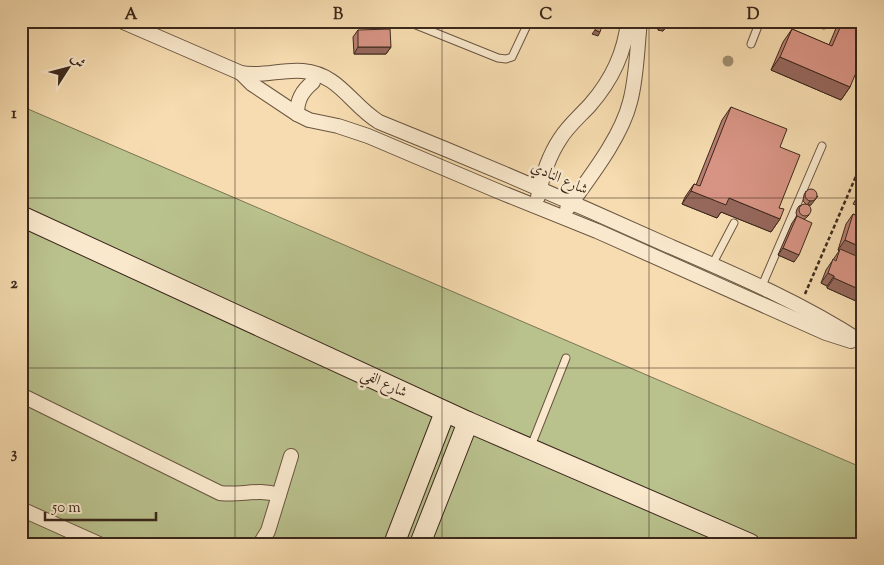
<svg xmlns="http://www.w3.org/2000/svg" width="884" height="565" font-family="'Sorts Mill Goudy',Amiri,serif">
<rect width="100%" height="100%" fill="#f6dcb0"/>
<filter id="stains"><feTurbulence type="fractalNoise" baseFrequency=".004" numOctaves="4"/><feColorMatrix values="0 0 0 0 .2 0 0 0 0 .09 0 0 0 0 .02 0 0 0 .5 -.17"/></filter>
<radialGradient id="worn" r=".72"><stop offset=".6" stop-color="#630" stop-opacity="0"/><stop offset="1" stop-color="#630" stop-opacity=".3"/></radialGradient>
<path fill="#b9c18d" stroke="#7a7454" d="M21 106 863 468V544H21Z"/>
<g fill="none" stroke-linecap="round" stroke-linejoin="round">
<g stroke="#6a5540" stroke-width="9">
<g id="lane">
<path d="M406 21 498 58 506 59 512 57 529 21"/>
<path d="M813 21 824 25 830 21"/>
<path d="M751 44 760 21"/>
<path d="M712 265 734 223"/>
<path d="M761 288 822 146"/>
<path d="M531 446 566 358"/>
</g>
</g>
<g stroke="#6a5540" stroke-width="16">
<g id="street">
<path d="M121 21 241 73C262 77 282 69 303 71 339 74 351 105 379 122 476 161 572 202 667 245 734 274 802 303 863 343"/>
<path d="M241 73 252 84 297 114 309 120 338 126 368 136 500 192 597 231 826 333 851 341"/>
<path d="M297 114C297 100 302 91 313 82"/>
<path d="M538 197C542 177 548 157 560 139 568 126 580 116 590 105 611 81 625 52 628 21"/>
<path d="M567 209C589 178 621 138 630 102 637 76 637 48 640 21"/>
<path d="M21 395 220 493C242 496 256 488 279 495"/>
<path d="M21 509 99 544"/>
<path d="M260 544 268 531 291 456"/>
</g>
</g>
<g stroke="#3b281b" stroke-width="22">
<g id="secondary">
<path d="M21 216 468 422 750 544"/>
<path d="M394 544 445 412"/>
<path d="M420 544 468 422"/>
</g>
</g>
<path stroke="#3b281b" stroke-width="2.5" stroke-dasharray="4 2.5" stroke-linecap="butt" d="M805 294 863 160"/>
<use href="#lane" stroke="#f9e8cc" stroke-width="7"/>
<use href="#street" stroke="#f9e8cc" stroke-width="14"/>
<use href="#secondary" stroke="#f9e8cc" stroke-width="20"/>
</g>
<circle fill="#a08e6e" cx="728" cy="61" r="5.5"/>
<g fill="#b97e71" stroke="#3b281b">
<path d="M660 21H667L666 27 663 31 658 30V24Z"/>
<path d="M839 21H863L850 87 841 100 771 70 783 42 792 29 829 45Z"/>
<path d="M358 30 391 47 386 54H354L353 37Z"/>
<path d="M731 107 780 147 779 208 780 219 771 232 721 212 717 218 682 204 685 197 694 184 696 185 722 120Z"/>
<path d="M863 187V211L859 209 860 207 853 204Z"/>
<path d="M806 191 811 205H808L809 215 806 218 804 219 794 262 778 255 792 223 797 216 796 213 797 209 799 206 806 204 803 201 804 195Z"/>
<path d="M853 214 859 217 863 216V258L860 257V258L856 301 827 288V286L821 283 826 270 839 251 838 250 846 224Z"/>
</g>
<g fill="#96675c" stroke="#3b281b">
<path d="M660 26 666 27 663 31 658 30Z"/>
<path d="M595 30 600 32 598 36 592 34Z"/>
<path d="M358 47H391L386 54H354Z"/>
<path d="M780 57 850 87 841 100 771 70Z"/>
<path d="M691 191 729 198 780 219 771 232 721 212 717 218 682 204Z"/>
<path d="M818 196 811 205H807L810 201Z"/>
<path d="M845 240 863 248V253L859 259 838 250Z"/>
<path d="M783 248 799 255 794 262 778 255Z"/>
<path d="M828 273 834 276 827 286 821 283Z"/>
<path d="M834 278 863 291 856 301 827 288Z"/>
</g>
<g fill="#d79383" stroke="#3b281b">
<path d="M661 21H667L666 27 660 26Z"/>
<path d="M843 21H863V56L850 87 780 57 792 29 832 46Z"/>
<path d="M596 25 602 26 600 32 595 30Z"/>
<path d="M390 29 391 47H358V30Z"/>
<path d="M731 107 787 129 780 147 800 155 779 208 784 209 780 219 729 198 726 205 691 191 694 184 700 186Z"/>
<circle cx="811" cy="195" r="6"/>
<circle cx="805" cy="210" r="6"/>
<path d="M853 214 859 217 861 215 863 216V248L845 240Z"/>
<path d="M797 216 812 223 799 255 783 248Z"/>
<path d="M840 249 861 258 860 261 863 262V291L834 278V276L828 273 833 259 836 261Z"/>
</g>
<path fill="none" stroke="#3b281b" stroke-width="1" stroke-opacity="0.55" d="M235 21V544M442 21V544M649 21V544M21 198H863M21 368H863"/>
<g text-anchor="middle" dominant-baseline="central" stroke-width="5" stroke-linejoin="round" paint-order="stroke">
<g font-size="15" fill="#3b281b" stroke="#f9e8cc">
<text transform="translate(559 179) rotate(24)">شارع النادي</text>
<text transform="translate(384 384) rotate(25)">شارع الفي</text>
</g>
</g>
<rect width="884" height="565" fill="none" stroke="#f6dcb0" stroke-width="55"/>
<g transform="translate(68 68) rotate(54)" stroke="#f9e8cc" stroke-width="4" paint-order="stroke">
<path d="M0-4L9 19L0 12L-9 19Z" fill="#3b281b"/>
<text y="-8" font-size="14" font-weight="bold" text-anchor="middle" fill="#3b281b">ش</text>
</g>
<path d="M45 512v8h111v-8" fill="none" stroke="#3b281b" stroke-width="2.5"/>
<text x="52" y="512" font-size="15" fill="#3b281b" stroke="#f9e8cc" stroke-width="4" paint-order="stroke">50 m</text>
<rect x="28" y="28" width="828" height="510" fill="none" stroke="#3b281b" stroke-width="2"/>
<g font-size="16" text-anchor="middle" font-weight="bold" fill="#3b281b">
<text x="131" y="19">A</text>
<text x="338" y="19">B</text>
<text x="546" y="19">C</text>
<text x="753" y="19">D</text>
<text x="14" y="118">1</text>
<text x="14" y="288">2</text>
<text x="14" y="458">3</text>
</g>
<rect width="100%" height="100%" filter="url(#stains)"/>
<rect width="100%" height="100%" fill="url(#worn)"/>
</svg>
